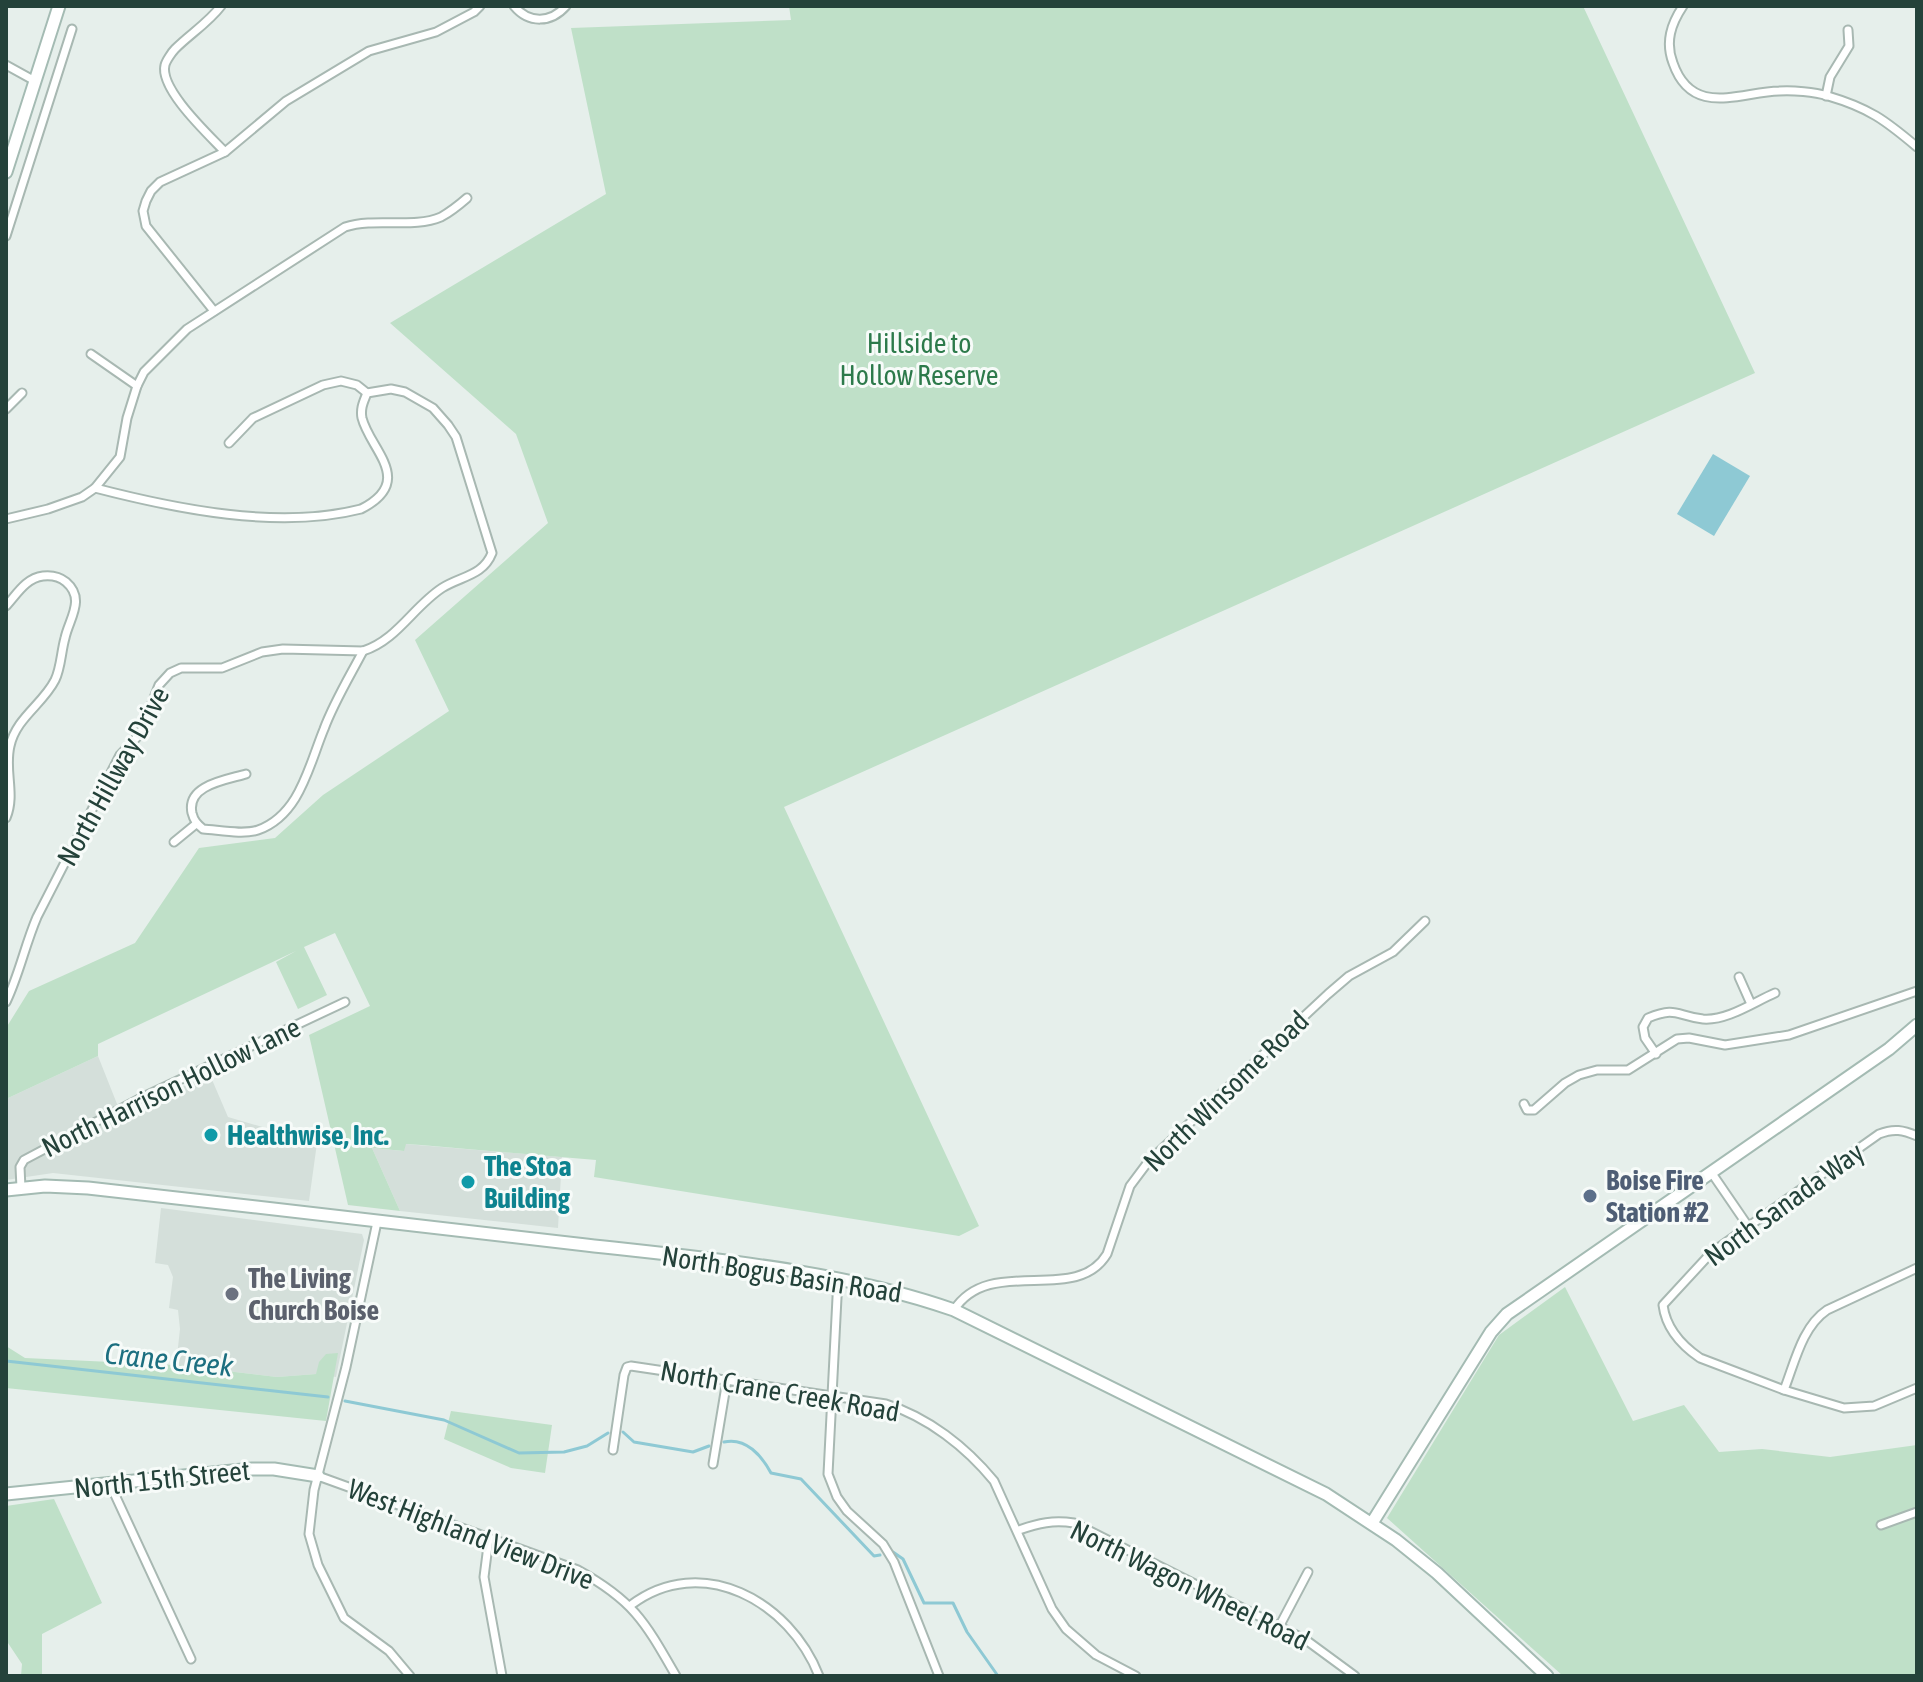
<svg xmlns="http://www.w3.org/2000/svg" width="1923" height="1682" font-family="'Asap Condensed',sans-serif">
<rect width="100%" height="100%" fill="#e6efeb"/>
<g fill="#d4dfda">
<path d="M98 1056 123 1119 149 1101 210 1075 228 1117 317 1143 309 1201 53 1173 6 1180V1099Z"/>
<path d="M405 1144 562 1157 558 1228 400 1211 372 1148 403 1151Z"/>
<path d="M161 1208 362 1234 364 1240 336 1377 316 1374 277 1377 176 1365 180 1329 178 1310 169 1308 173 1277 168 1265 155 1263Z"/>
</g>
<g fill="#bfe0c8">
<path d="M789 6H1583L1755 373 784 807 979 1226 959 1236 594 1177 596 1160 421 1145 406 1144 404 1151 372 1148 400 1211 348 1205 309 1035 370 1006 335 933 304 947 327 995 298 1009 276 962 296 951 98 1044V1056L6 1099V1028L29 991 135 943 199 848 275 838 323 795 449 711 415 640 548 523 516 434 390 323 606 194 571 28 791 20Z"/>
<path d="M1565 1287 1633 1421 1684 1405 1719 1452 1762 1449 1830 1457 1917 1445V1676H1563L1387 1518 1499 1335Z"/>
<path d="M6 1346 25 1358 176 1365 277 1377 316 1374 319 1362 326 1354 338 1353 326 1421 6 1388Z"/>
<path d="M451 1411 552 1425 545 1473 511 1468 444 1439Z"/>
<path d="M54 1499 102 1603 42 1634V1676H21L22 1664 6 1640V1506Z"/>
</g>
<path fill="#8ec9d4" d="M1713 454 1750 476 1714 536 1677 514Z"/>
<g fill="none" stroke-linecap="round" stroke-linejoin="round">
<g stroke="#8ec9d4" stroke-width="3">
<path d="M6 1361 328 1397"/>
<path d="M345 1401 444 1420 519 1453 564 1452 587 1446 608 1433"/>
<path d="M623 1432 634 1442 693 1452 709 1446"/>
<path d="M724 1442C746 1437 762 1456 771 1473L801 1479 874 1556 880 1555"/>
<path d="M893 1552 903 1559 924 1603H953L967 1632 998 1676"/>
</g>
<g stroke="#a8b8b2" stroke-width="11">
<g id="street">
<path d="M221 6C208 23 190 34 175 49 172 52 166 61 165 65 159 89 209 135 225 152"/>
<path d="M514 6C529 24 551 23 566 6"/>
<path d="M1683 6C1671 24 1665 42 1673 63 1692 118 1740 92 1779 91 1793 90 1814 92 1828 96 1869 108 1885 120 1917 147"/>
<path d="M6 65 35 81"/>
<path d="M1826 96 1830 77 1849 46 1848 30"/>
<path d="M6 236 72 29"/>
<path d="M214 311 146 226 143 211 146 201 151 191 160 182 225 152 286 101 369 51 436 32 474 12 480 6"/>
<path d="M91 354 137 386"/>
<path d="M6 409 22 393"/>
<path d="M229 443 253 418 323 385 341 381 357 385 367 393"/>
<path d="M6 519 48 509 82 497 95 488 120 457 127 418 137 386 144 372 187 329 345 227C376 217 413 229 441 217 450 212 459 205 467 198"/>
<path d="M6 606C17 594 26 578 43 576 52 575 60 577 66 582 86 599 69 619 65 638 61 652 61 668 55 680 43 704 16 718 10 746 4 771 16 794 6 818"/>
<path d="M246 774C226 780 186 785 192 813 194 821 197 824 203 829 219 830 243 835 258 830 300 815 309 765 324 729 334 702 350 676 363 651"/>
<path d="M174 842 196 824"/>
<path d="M1739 977 1751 1004"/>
<path d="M6 1002C19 975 25 945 37 917L120 755 140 734 159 685 170 673 181 668H222L262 652 283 649 363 651C397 640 413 607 442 588 461 576 483 576 492 553L456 437 448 425 433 408 405 392 391 389 367 393C364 401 360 408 362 418 370 450 416 481 361 509 279 530 176 509 95 488"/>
<path d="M1656 1054 1645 1038 1643 1027 1648 1018C1677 1006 1676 1016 1703 1019 1727 1021 1754 1002 1775 993"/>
<path d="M1524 1104 1527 1110H1534L1565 1083 1579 1075 1597 1070H1628L1677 1039 1689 1038 1725 1045 1789 1035 1917 991"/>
<path d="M1917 1136C1903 1130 1894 1128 1879 1134L1711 1253 1663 1305C1666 1329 1681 1345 1700 1358L1784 1390 1844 1408 1874 1406 1917 1388"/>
<path d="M1711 1172 1748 1226"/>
<path d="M21 1188 20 1167 24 1160 141 1098 345 1002"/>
<path d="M377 1222 346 1367 314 1490 309 1534 318 1565 344 1618 389 1651 410 1676"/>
<path d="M838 1278 828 1474 837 1497 847 1511 883 1544 894 1562 939 1676"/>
<path d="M954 1310C990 1254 1076 1306 1107 1254L1130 1186 1148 1162 1328 994 1349 976 1393 952 1425 921"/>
<path d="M1784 1390C1795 1362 1802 1327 1827 1310L1917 1268"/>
<path d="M613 1450 624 1375 627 1367 631 1366 886 1404C928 1417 966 1447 994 1481L1052 1609 1066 1629 1096 1655 1136 1676"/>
<path d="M713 1464 727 1380"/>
<path d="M318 1476 578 1570C634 1601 645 1622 676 1676"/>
<path d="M109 1482 191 1659"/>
<path d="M1881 1525 1917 1512"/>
<path d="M1019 1530C1039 1523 1053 1520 1074 1523L1306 1640 1355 1676"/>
<path d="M489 1538 484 1577 502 1676"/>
<path d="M631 1605C701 1552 790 1601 819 1676"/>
<path d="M1279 1627 1308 1572"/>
</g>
</g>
<g stroke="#a4bbb3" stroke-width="15">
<g id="secondary">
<path d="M6 172 59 6"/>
<path d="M6 1190 45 1186 88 1188C254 1207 420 1225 586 1245 710 1259 836 1269 954 1310L1326 1494 1396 1540 1437 1573 1547 1676"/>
<path d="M6 1494 252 1469H274L318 1476"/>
<path d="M1372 1523 1491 1332 1507 1314 1889 1049 1917 1025"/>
</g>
</g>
<use href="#street" stroke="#fff" stroke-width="7"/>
<use href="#secondary" stroke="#fff" stroke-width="11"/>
</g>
<g fill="#0f9aa8" stroke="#f7fbf9" stroke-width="3">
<circle cx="211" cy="1135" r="8"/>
<circle cx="468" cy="1182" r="8"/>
</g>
<circle fill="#5c6f8a" stroke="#f7fbf9" stroke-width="3" cx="1590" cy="1196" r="8"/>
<circle fill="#6b7280" stroke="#f7fbf9" stroke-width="3" cx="232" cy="1294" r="8"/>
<g text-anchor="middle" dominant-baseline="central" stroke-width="6" stroke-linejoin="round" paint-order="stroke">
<g font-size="28" fill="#2d7a4b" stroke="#f7fbf9">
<text x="919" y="343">Hillside to<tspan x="919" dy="32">Hollow Reserve</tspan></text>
</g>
<g font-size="28" fill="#24423a" stroke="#f7fbf9">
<text transform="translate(113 776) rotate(-61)">North Hillway Drive</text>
<text transform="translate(171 1087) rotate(-26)">North Harrison Hollow Lane</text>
<text transform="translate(1226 1091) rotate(-44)">North Winsome Road</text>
<text transform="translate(1784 1204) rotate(-36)">North Sanada Way</text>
<text transform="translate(782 1274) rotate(9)">North Bogus Basin Road</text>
<text transform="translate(780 1391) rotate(10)">North Crane Creek Road</text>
<text transform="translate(162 1479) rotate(-6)">North 15th Street</text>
<text transform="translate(471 1534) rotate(21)">West Highland View Drive</text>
<text transform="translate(1190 1585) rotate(26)">North Wagon Wheel Road</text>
</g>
<g font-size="28" font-weight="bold" fill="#0d838f" stroke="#f7fbf9" text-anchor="start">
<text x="227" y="1135">Healthwise, Inc.</text>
<text x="484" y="1166">The Stoa<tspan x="484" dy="32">Building</tspan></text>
</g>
<g font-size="28" font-weight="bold" fill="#4e5e75" stroke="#f7fbf9" text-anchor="start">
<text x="1606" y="1180">Boise Fire<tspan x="1606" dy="32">Station #2</tspan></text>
</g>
<g font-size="28" font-weight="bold" fill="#5b616d" stroke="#f7fbf9" text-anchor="start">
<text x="248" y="1278">The Living<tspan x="248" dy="32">Church Boise</tspan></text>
</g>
<g font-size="30" font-style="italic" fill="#1c6f80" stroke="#f7fbf9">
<text transform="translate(169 1359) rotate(6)">Crane Creek</text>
</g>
</g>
<rect width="1923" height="1682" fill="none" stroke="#24423a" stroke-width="16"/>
</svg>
